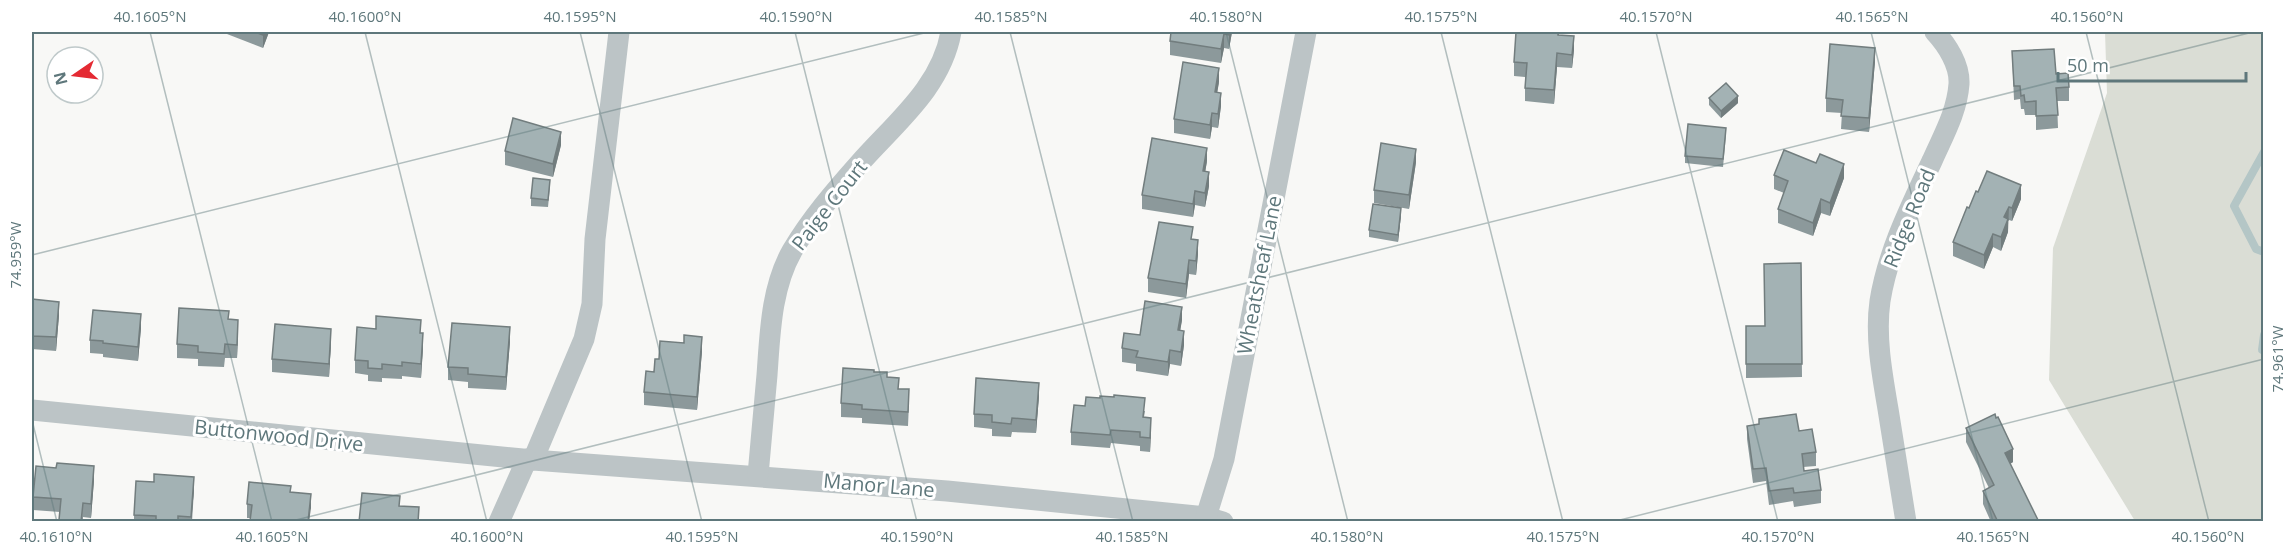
<svg xmlns="http://www.w3.org/2000/svg" width="2295" height="553" font-family="'Open Sans',sans-serif">
<rect width="100%" height="100%" fill="#f8f8f6"/>
<path fill="#daddd5" d="M2105 32H2263V521H2135L2049 380 2053 248 2107 93Z"/>
<g fill="none" stroke-linecap="round" stroke-linejoin="round">
<g stroke="#b4c6c6" stroke-width="8">
<path d="M2264 152 2234 206 2256 249 2264 252"/>
<path d="M2264 335 2262 350 2264 351"/>
</g>
<g stroke="#bcc4c6" stroke-width="21">
<path d="M32 410 533 460 947 491 1206 517 1223 522"/>
<path d="M533 460 584 339 592 304 595 239 619 32"/>
<path d="M758 475C761 442 764 408 767 375 770 334 771 288 792 251 811 219 835 191 859 164 895 123 941 88 951 32"/>
<path d="M1206 517 1224 459 1306 32"/>
<path d="M499 522 527 459"/>
<path d="M1906 522C1900 484 1894 447 1888 409 1882 374 1875 336 1880 301 1888 251 1911 206 1932 161 1943 136 1957 112 1959 84 1960 65 1947 45 1935 32"/>
</g>
</g>
<g fill="#8c999b">
<path d="M227 32H269L263 48 227 34Z"/>
<path d="M1171 32H1232L1229 49 1224 48 1221 63 1170 55V41Z"/>
<path d="M1559 32V35L1574 50 1572 68 1557 67 1554 104 1525 101V77L1514 76V62Z"/>
<path d="M2012 51 2056 74 2069 87V101H2057L2058 128 2036 130V115H2025L2024 109H2021L2020 99 2014 100Z"/>
<path d="M1875 61 1869 132 1841 129 1842 113 1826 112V98Z"/>
<path d="M1219 82 1217 92 1221 106 1218 128 1212 127 1210 139 1174 133V119Z"/>
<path d="M1709 98 1738 103 1721 118 1709 105Z"/>
<path d="M1726 135 1723 167 1685 163V156Z"/>
<path d="M561 145 553 177 505 165V151Z"/>
<path d="M1207 161 1205 172 1209 186 1205 207 1195 205 1193 217 1142 209V195Z"/>
<path d="M1416 162 1409 209 1374 203V190Z"/>
<path d="M1774 175 1844 178 1830 216 1821 213 1813 236 1778 223V209L1784 193 1774 189Z"/>
<path d="M550 187 548 207 531 206V198Z"/>
<path d="M1978 192 2021 199 2012 221 2009 220 2008 221V232L2001 251 1993 247 1984 269 1953 256V242Z"/>
<path d="M1401 215 1398 242 1369 237V230Z"/>
<path d="M1193 240 1198 254 1196 275 1189 274 1186 298 1148 292V278Z"/>
<path d="M1801 263 1802 377 1746 378V326H1765Z"/>
<path d="M32 299 59 315 56 351 32 349Z"/>
<path d="M229 319 238 334 237 358H225L224 367 198 366V359L177 358V344Z"/>
<path d="M1182 320 1180 330 1184 345 1181 366 1170 364 1168 376 1136 371V364L1122 362V348L1140 335Z"/>
<path d="M141 328 138 361 103 357V354L90 353V340Z"/>
<path d="M421 333 423 347 421 378 402 376V379L382 378V382L368 381V375L355 373V360Z"/>
<path d="M510 341 506 390 468 388V382L448 380V367Z"/>
<path d="M331 342 329 377 272 372V359Z"/>
<path d="M702 351 697 410 644 405V392L659 359Z"/>
<path d="M874 372 887 377 899 389 909 403 908 426 862 423V418L841 417V403Z"/>
<path d="M1039 396 1036 433 1012 432 1011 437 992 436V429L974 427V414Z"/>
<path d="M1085 406 1145 411 1144 417 1151 431 1150 452 1140 451V446L1111 443 1110 448 1071 445V432Z"/>
<path d="M1759 419 1799 431 1816 452V466L1803 467 1804 471 1821 490V503L1794 507 1793 501 1769 505 1766 481 1753 483 1747 439V426L1759 424Z"/>
<path d="M1966 428 2013 462 2010 464 2039 522H1991L1983 504V491L1989 488 1966 442Z"/>
<path d="M94 480 91 518 83 517V522H59L60 512 33 510V497Z"/>
<path d="M194 490 192 522H134V515Z"/>
<path d="M291 492 311 508 250 518H247V504Z"/>
</g>
<g fill="#727d7e">
<path d="M264 32H269L263 48V35Z"/>
<path d="M1230 32H1232L1229 49V35Z"/>
<path d="M1224 34V48L1221 63V49Z"/>
<path d="M1574 36V50L1572 68V55Z"/>
<path d="M1875 48V61L1869 132V118Z"/>
<path d="M1557 53V67L1554 104V90Z"/>
<path d="M1219 68V82L1215 106V92Z"/>
<path d="M1221 93V106L1218 128V114Z"/>
<path d="M1738 96V103L1721 118V111Z"/>
<path d="M1212 113V127L1210 139V125Z"/>
<path d="M561 132V145L553 177V164Z"/>
<path d="M1207 148V161L1203 185V171Z"/>
<path d="M1416 149V162L1409 209V195Z"/>
<path d="M1844 164V178L1830 216V203Z"/>
<path d="M1209 172V186L1205 207V193Z"/>
<path d="M2021 185V199L2012 221V208Z"/>
<path d="M1195 191V205L1193 217V204Z"/>
<path d="M1821 199V213L1813 236V223Z"/>
<path d="M2009 207 2008 232 2001 251V237L2004 217Z"/>
<path d="M1401 208V215L1398 242V235Z"/>
<path d="M1993 234V247L1984 269V255Z"/>
<path d="M1198 240V254L1196 275V261Z"/>
<path d="M1189 260V274L1186 298V284Z"/>
<path d="M59 302V315L56 351V337Z"/>
<path d="M1182 307V320L1178 344V330Z"/>
<path d="M141 314V328L138 361V347Z"/>
<path d="M238 320V334L237 358V345Z"/>
<path d="M510 327V341L506 390V377Z"/>
<path d="M331 329V342L329 377V364Z"/>
<path d="M1184 331V345L1181 366V352Z"/>
<path d="M423 333V347L421 378V364Z"/>
<path d="M702 337V351L697 410V397Z"/>
<path d="M1170 350V364L1168 376V362Z"/>
<path d="M1039 383V396L1036 433V420Z"/>
<path d="M1151 418V431L1150 452V438Z"/>
<path d="M2013 449V462L2005 467V453Z"/>
<path d="M94 466V480L91 518V504Z"/>
<path d="M194 477V490L191 522V517Z"/>
<path d="M311 494V508L309 522H308Z"/>
</g>
<g fill="#a3b2b4" stroke="#727d7e" stroke-width="1.5">
<path d="M255 32H264L263 35Z"/>
<path d="M1171 32H1230L1229 35 1224 34 1221 49 1170 41Z"/>
<path d="M1516 32H1558V35L1574 36 1572 55 1557 53 1554 90 1525 88 1527 63 1514 62Z"/>
<path d="M1830 44 1875 48 1869 118 1841 116 1843 100 1826 98Z"/>
<path d="M2054 49 2056 74 2068 73 2069 87 2056 88 2058 115 2036 116V101L2025 102 2024 95 2021 96 2020 86H2014L2012 51Z"/>
<path d="M1183 62 1219 68 1215 92 1221 93 1218 114 1212 113 1210 125 1174 119Z"/>
<path d="M1726 83 1738 96 1721 111 1709 98Z"/>
<path d="M513 118 561 132 553 164 505 151Z"/>
<path d="M1688 124 1726 128 1723 159 1685 156Z"/>
<path d="M1152 138 1207 148 1203 171 1209 172 1205 193 1195 191 1193 204 1142 195Z"/>
<path d="M1381 143 1416 149 1409 195 1374 190Z"/>
<path d="M1784 150 1816 163 1820 154 1844 164 1830 203 1821 199 1813 223 1778 209 1788 181 1774 175Z"/>
<path d="M1987 171 2021 185 2012 208 2009 207 2004 217 2008 219 2001 237 1993 234 1984 255 1953 242 1967 207 1969 208 1976 191 1978 192Z"/>
<path d="M533 178 550 180 548 200 531 198Z"/>
<path d="M1373 204 1401 208 1398 235 1369 230Z"/>
<path d="M1159 222 1193 227 1191 239 1198 240 1196 261 1189 260 1186 284 1148 278Z"/>
<path d="M1801 263 1802 364H1746V326H1765L1764 264Z"/>
<path d="M32 299 59 302 56 337 32 336Z"/>
<path d="M1145 301 1182 307 1178 330 1184 331 1181 352 1170 350 1168 362 1136 357 1138 351 1122 348 1124 333 1140 335Z"/>
<path d="M179 308 229 311 228 319 238 320 237 345 225 344 224 354 198 352V346L177 344Z"/>
<path d="M93 310 141 314 138 347 103 343V341L90 340Z"/>
<path d="M376 316 421 320 420 333H423L421 364 402 362V366L382 364V369L368 368V361L355 360 357 327 376 329Z"/>
<path d="M452 323 510 327 506 377 468 374V368L448 367Z"/>
<path d="M275 324 331 329 329 364 272 359Z"/>
<path d="M684 335 702 337 697 397 644 392 646 371 654 372 655 359H659L660 341 684 343Z"/>
<path d="M843 368 874 370V372H887V377L899 378 898 389H909L908 412 862 409V405L841 403Z"/>
<path d="M976 378 1039 383 1036 420 1012 418 1011 424 992 422V415L974 414Z"/>
<path d="M1114 395 1145 398 1143 417 1151 418 1150 438 1140 437V432L1111 430 1110 435 1071 432 1074 405 1085 406 1086 397 1100 398V396L1114 397Z"/>
<path d="M1796 414 1799 431 1812 429 1816 452 1802 454 1804 471 1818 469 1821 490 1794 493 1793 488 1769 491 1766 468 1753 469 1747 426 1759 424V419Z"/>
<path d="M1995 414 1996 418 1998 417 2013 449 2005 453 2039 522H1998L1983 491 1994 485 1966 428Z"/>
<path d="M57 463 94 466 91 504 83 503 81 522 59 520 61 499 33 497 36 466 56 468Z"/>
<path d="M154 474 194 477 191 517 178 516V522H156V516L134 515 136 481 154 482Z"/>
<path d="M249 482 291 486 290 492 311 494 308 522 250 521 252 505 247 504Z"/>
<path d="M362 493 400 496 399 506 419 507 418 522H359Z"/>
</g>
<path fill="none" stroke="#5e777b" stroke-width="1.5" stroke-opacity="0.45" d="M150 32 272 522M365 32 487 522M580 32 702 522M795 32 917 522M1010 32 1133 522M1226 32 1348 522M1441 32 1563 522M1656 32 1778 522M1871 32 1993 522M2086 32 2209 522M32 255 928 32M32 420 57 522M288 522 2253 32M1612 522 2264 359"/>
<g text-anchor="middle" dominant-baseline="central" stroke-width="6" stroke-linejoin="round" paint-order="stroke">
<g font-size="20" fill="#5e777b" stroke="#fff">
<text transform="translate(829 205) rotate(-52)">Paige Court</text>
<text transform="translate(1909 218) rotate(-68)">Ridge Road</text>
<text transform="translate(1259 275) rotate(-79)">Wheatsheaf Lane</text>
<text transform="translate(279 435) rotate(6)">Buttonwood Drive</text>
<text transform="translate(879 485) rotate(5)">Manor Lane</text>
</g>
</g>
<rect width="2295" height="553" fill="none" stroke="#ffffff" stroke-width="66"/>
<g transform="translate(75 75) rotate(256)"><circle r="28" fill="#ffffff" stroke="#bfc9ca" stroke-width="1.5"/>
<path d="M0-4.5L10 22L0 15L-10 22Z" fill="#e42a33"/>
<text y="-9" font-size="16" font-weight="bold" text-anchor="middle" fill="#5e777b">N</text>
</g>
<path d="M2058 72v9h188v-9" fill="none" stroke="#5e777b" stroke-width="3"/>
<text x="2067" y="72" font-size="18" fill="#5e777b" stroke="#ffffff" stroke-width="4.5" paint-order="stroke">50 m</text>
<rect x="33" y="33" width="2229" height="487" fill="none" stroke="#5e777b" stroke-width="2"/>
<g font-size="15" text-anchor="middle" fill="#5e777b">
<text x="150" y="22">40.1605°N</text>
<text x="365" y="22">40.1600°N</text>
<text x="580" y="22">40.1595°N</text>
<text x="796" y="22">40.1590°N</text>
<text x="1011" y="22">40.1585°N</text>
<text x="1226" y="22">40.1580°N</text>
<text x="1441" y="22">40.1575°N</text>
<text x="1656" y="22">40.1570°N</text>
<text x="1872" y="22">40.1565°N</text>
<text x="2087" y="22">40.1560°N</text>
<text transform="translate(16 255) rotate(-90)" y="5">74.959°W</text>
<text transform="translate(2278 359) rotate(-90)" y="5">74.961°W</text>
<text x="56" y="542">40.1610°N</text>
<text x="272" y="542">40.1605°N</text>
<text x="487" y="542">40.1600°N</text>
<text x="702" y="542">40.1595°N</text>
<text x="917" y="542">40.1590°N</text>
<text x="1132" y="542">40.1585°N</text>
<text x="1347" y="542">40.1580°N</text>
<text x="1563" y="542">40.1575°N</text>
<text x="1778" y="542">40.1570°N</text>
<text x="1993" y="542">40.1565°N</text>
<text x="2208" y="542">40.1560°N</text>
</g>
</svg>
